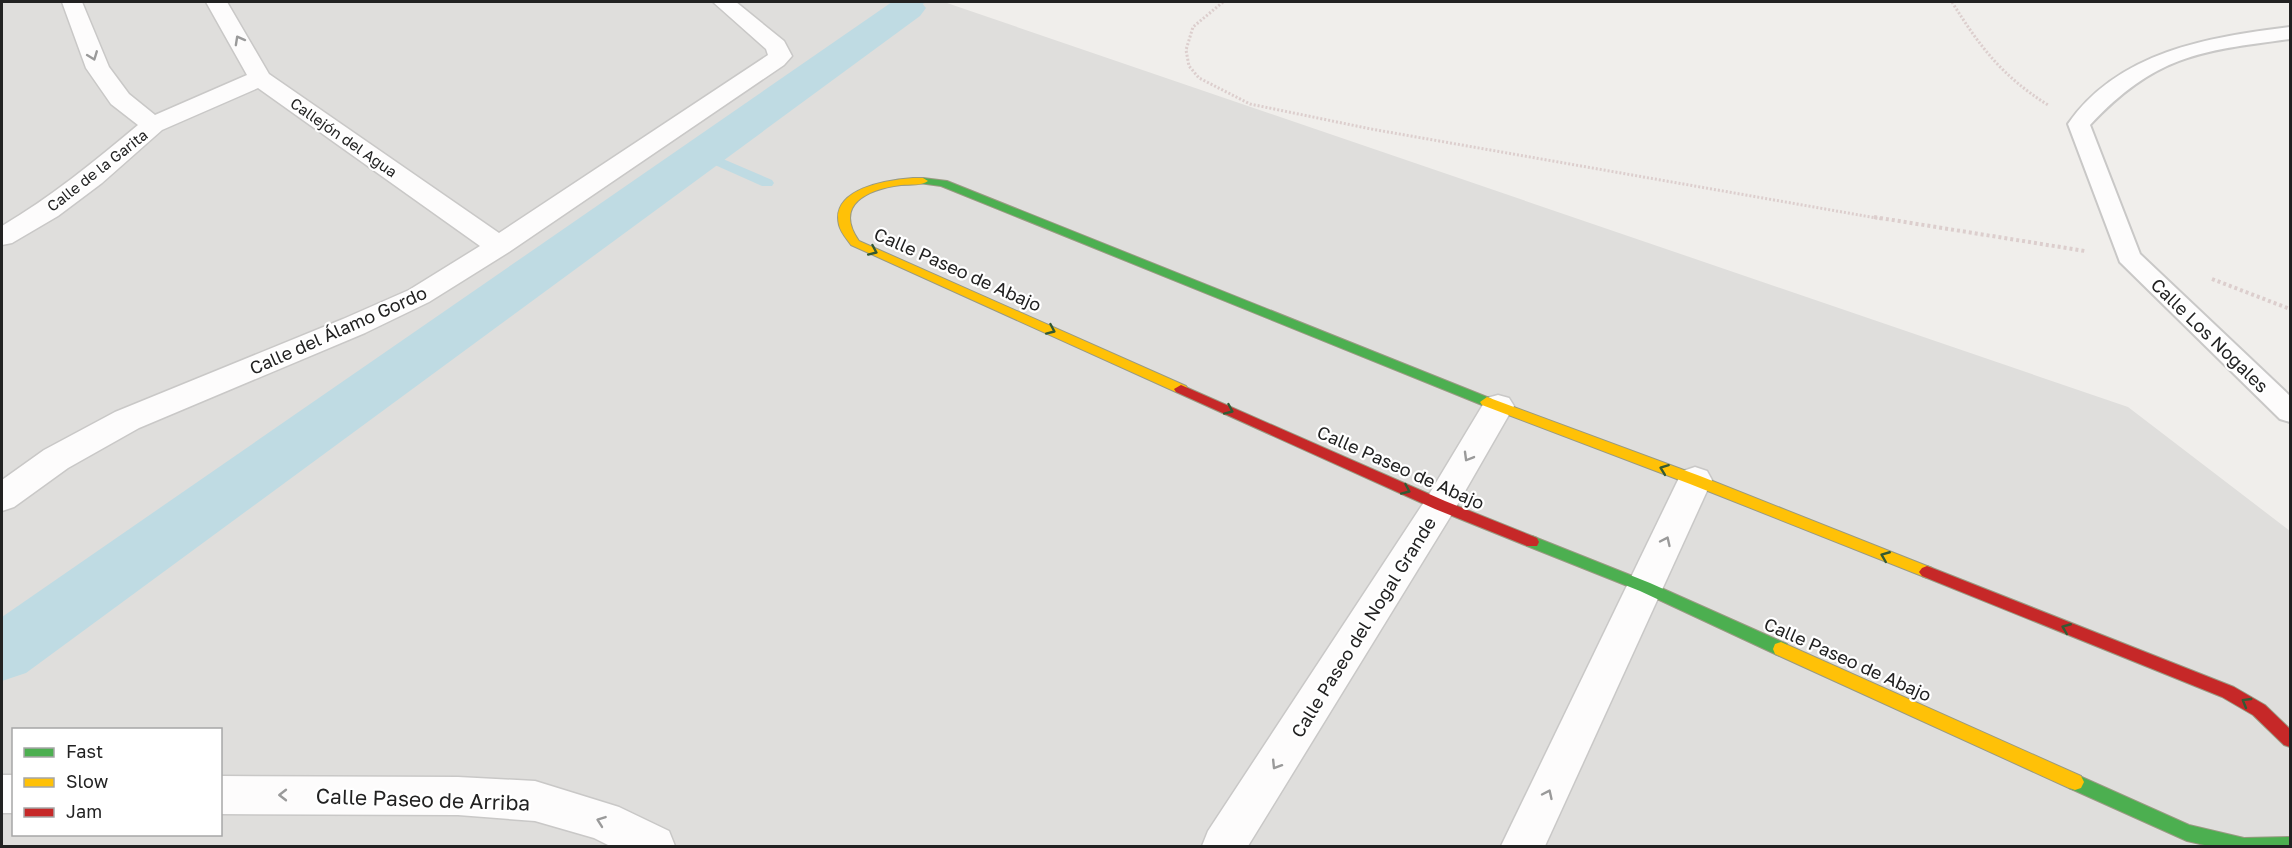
<svg xmlns="http://www.w3.org/2000/svg" width="2292" height="848" font-family="'Golos Text',sans-serif">
<rect width="100%" height="100%" fill="#f0eeeb"/>
<path fill="#dfdedc" fill-rule="evenodd" d="M2 2H944L2128 407 2290 531V846H2ZM14 730H220V834H14Z"/>
<g fill="none" stroke-linecap="round" stroke-linejoin="round">
<g fill="#bfdbe3" fill-rule="evenodd">
<path d="M914 2H927L907 11 902 8Z"/>
<path d="M702 150 772 180 774 183 772 186H762L697 157V151Z"/>
</g>
<path fill="#bfdbe3" fill-rule="evenodd" d="M892 2H921L926 8 920 16 26 673 2 681V617Z"/>
<g stroke="#c9c8c7" stroke-width="4">
<path id="lane" d="M2290 27V39C2200 51 2156 55 2090 125L2140 254 2290 396V422L2280 419 2120 262 2068 124C2119 51 2209 37 2290 27Z"/>
</g>
<g stroke="#c9c8c7" stroke-width="3">
<g id="street">
<path d="M62 2H82L109 67 129 94 155 115 247 75 206 2H227L269 74 499 233 768 55 766 49 713 2H736L784 41 792 56 784 65 509 252 429 302 365 333 139 428 68 468 14 507 2 511V480L44 450 115 412 343 319 409 290 480 246 258 88 162 130 102 183 58 216 12 243 2 245V226C51 197 94 162 138 125L111 104 86 68Z"/>
<path d="M1498 395 1509 398 1514 406 1452 514 1248 846H1202L1208 831 1428 496 1487 398Z"/>
<path d="M1695 467 1707 471 1712 480 1545 846H1501L1678 480 1683 471Z"/>
<rect x="2" y="775" width="12" height="38"/>
<path d="M220 776 458 777 535 781 619 807 669 831 675 846H610L594 838 535 821 458 815 220 814Z"/>
</g>
</g>
<g stroke="#999a82" stroke-width="2">
<g id="fast">
<path d="M923 178 947 181 1492 399 1494 402 1492 405H1482L941 186 919 183 918 181Z"/>
<path d="M1532 536 1650 583 1787 644 1789 649 1787 654 1781 656 1775 654 1640 591 1527 546 1525 542 1527 538Z"/>
<path d="M2075 774 2189 825 2244 838 2290 837V846H2209L2187 841 2069 788 2066 782 2069 776Z"/>
</g>
</g>
<g stroke="#999a82" stroke-width="2">
<g id="slow">
<path d="M913 178H923L928 181C922 186 910 184 901 185 869 189 833 204 859 241L1186 386 1188 389 1186 392H1176L851 245C847 239 841 233 839 225 830 188 888 180 913 178Z"/>
<path d="M1487 397 1700 476 1932 568 1935 572 1932 576 1927 578 1922 576 1690 484 1482 405 1480 402Z"/>
<path d="M1781 642 2081 776 2084 782 2081 788 2075 790 2069 788 1775 654 1773 649 1775 644Z"/>
</g>
</g>
<g stroke="#999a82" stroke-width="2">
<g id="jam">
<path d="M1181 385 1445 501 1537 538 1539 542 1537 546H1527L1435 509 1176 392 1174 389Z"/>
<path d="M1927 566 2234 687 2265 705 2290 729V747L2284 745 2253 715 2222 697 1922 576 1919 572 1922 568Z"/>
</g>
</g>
<g stroke="#dccecd" stroke-width="3" stroke-dasharray="2 2" stroke-linecap="butt">
<path d="M1223 2 1193 27 1186 50 1189 66 1199 78 1250 104 1371 129 1882 219"/>
<path d="M1952 2C1980 47 2002 76 2048 105"/>
</g>
<g stroke="#dccecd" stroke-width="4" stroke-dasharray="3 3" stroke-linecap="butt">
<path d="M1874 217 2085 251"/>
<path d="M2212 279 2290 309"/>
</g>
<use href="#lane" fill="#fdfcfc" fill-rule="evenodd"/>
<use href="#street" fill="#fdfcfc" fill-rule="evenodd"/>
<use href="#fast" fill="#4caf50" fill-rule="evenodd"/>
<use href="#slow" fill="#ffc107" fill-rule="evenodd"/>
<use href="#jam" fill="#c62828" fill-rule="evenodd"/>
</g>
<defs><path id="oneway-chevron" d="M-2-3.5L2.5 0L-2 3.5" fill="none" stroke-width="1.6" stroke-linecap="round" stroke-linejoin="round" transform="scale(1.5)"/></defs>
<g stroke="#9a9a9a">
<use href="#oneway-chevron" transform="translate(239 40) rotate(-119)"/>
<use href="#oneway-chevron" transform="translate(93 56) rotate(69)"/>
<use href="#oneway-chevron" transform="translate(1468 457) rotate(120)"/>
<use href="#oneway-chevron" transform="translate(1666 541) rotate(-65)"/>
<use href="#oneway-chevron" transform="translate(1276 765) rotate(122)"/>
<use href="#oneway-chevron" transform="translate(1548 794) rotate(-65)"/>
<use href="#oneway-chevron" transform="translate(283 795) rotate(-180)"/>
<use href="#oneway-chevron" transform="translate(601 821) rotate(-160)"/>
</g>
<g stroke="#335a34">
<use href="#oneway-chevron" transform="translate(873 251) rotate(24)"/>
<use href="#oneway-chevron" transform="translate(1051 330) rotate(24)"/>
<use href="#oneway-chevron" transform="translate(1229 410) rotate(24)"/>
<use href="#oneway-chevron" transform="translate(1664 469) rotate(-159)"/>
<use href="#oneway-chevron" transform="translate(1406 490) rotate(24)"/>
<use href="#oneway-chevron" transform="translate(1885 556) rotate(-158)"/>
<use href="#oneway-chevron" transform="translate(2066 628) rotate(-158)"/>
<use href="#oneway-chevron" transform="translate(2246 702) rotate(-150)"/>
</g>
<g text-anchor="middle" dominant-baseline="central" stroke-width="4.5" stroke-linejoin="round" paint-order="stroke">
<g font-size="15" fill="#222" stroke="#fff">
<text transform="translate(344 137) rotate(35)">Callejón del Agua</text>
<text transform="translate(97 170) rotate(-38)">Calle de la Garita</text>
</g>
<g font-size="18" fill="#222" stroke="#fff">
<text transform="translate(958 269) rotate(24)">Calle Paseo de Abajo</text>
<text transform="translate(338 330) rotate(-24)">Calle del Álamo Gordo</text>
<text transform="translate(2210 335) rotate(44)">Calle Los Nogales</text>
<text transform="translate(1401 467) rotate(24)">Calle Paseo de Abajo</text>
<text transform="translate(1363 627) rotate(-58)">Calle Paseo del Nogal Grande</text>
<text transform="translate(1848 659) rotate(24)">Calle Paseo de Abajo</text>
</g>
<g font-size="21" fill="#222" stroke="#fff">
<text transform="translate(423 799) rotate(2)">Calle Paseo de Arriba</text>
</g>
</g>
<rect width="2292" height="848" fill="none" stroke="#222222" stroke-width="6"/>
<rect x="12" y="728" width="210" height="108" fill="#ffffff" stroke="#a7a7a7" stroke-width="1.5"/>
<rect x="24" y="748" width="30" height="9" fill="#4caf50" stroke="#a7a7a7" stroke-width="1.5"/>
<text x="66" y="758" font-size="18" fill="#222222">Fast</text>
<rect x="24" y="778" width="30" height="9" fill="#ffc107" stroke="#a7a7a7" stroke-width="1.5"/>
<text x="66" y="788" font-size="18" fill="#222222">Slow</text>
<rect x="24" y="808" width="30" height="9" fill="#c62828" stroke="#a7a7a7" stroke-width="1.5"/>
<text x="66" y="818" font-size="18" fill="#222222">Jam</text>
</svg>
